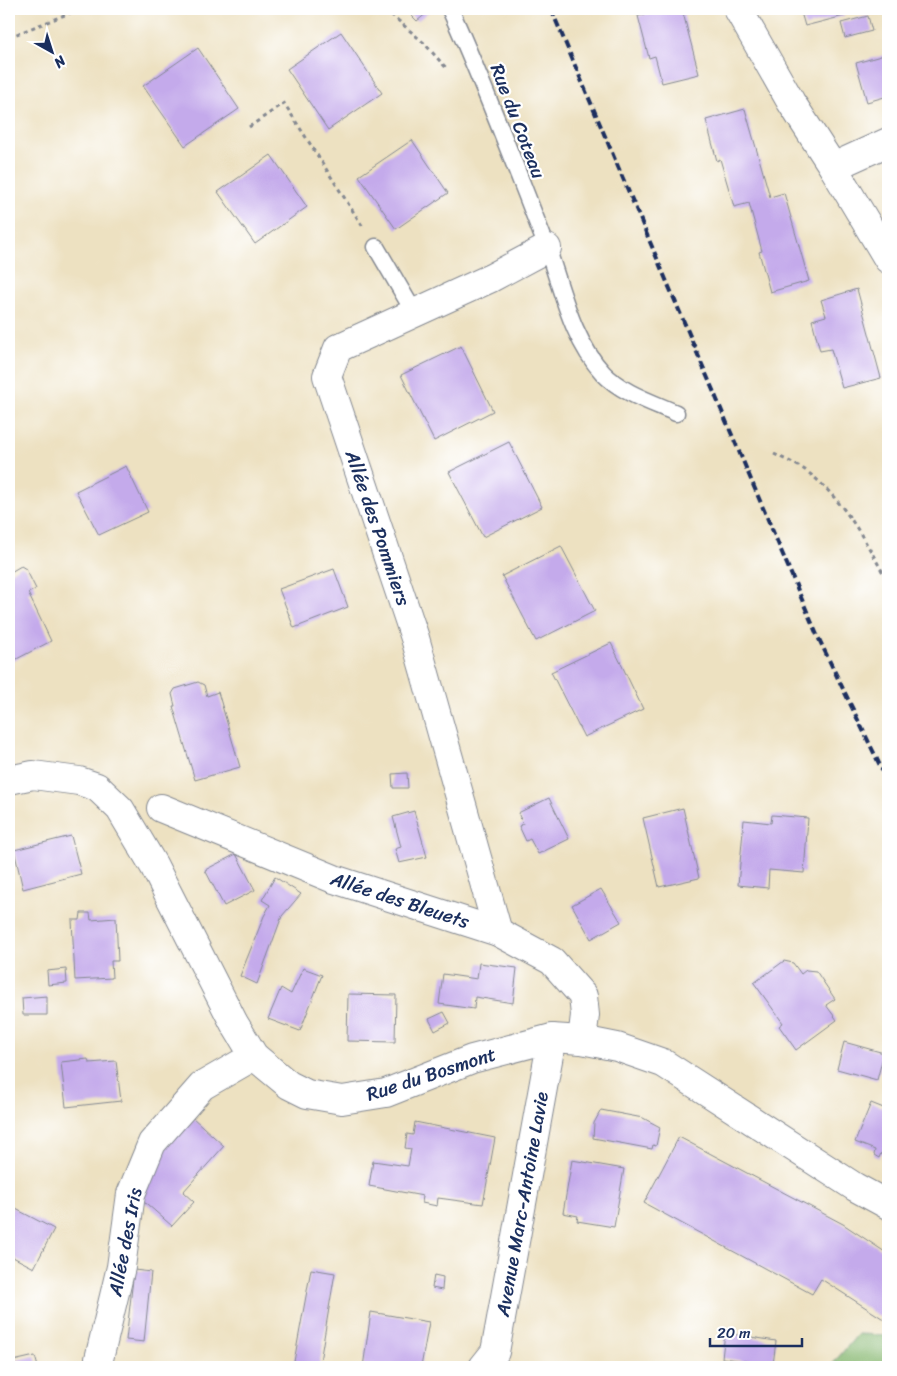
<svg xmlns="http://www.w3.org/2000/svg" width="897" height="1376" font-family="Sriracha,sans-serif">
<rect width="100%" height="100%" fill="#fff"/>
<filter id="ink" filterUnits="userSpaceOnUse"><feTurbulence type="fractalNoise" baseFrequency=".02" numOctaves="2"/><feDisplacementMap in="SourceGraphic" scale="10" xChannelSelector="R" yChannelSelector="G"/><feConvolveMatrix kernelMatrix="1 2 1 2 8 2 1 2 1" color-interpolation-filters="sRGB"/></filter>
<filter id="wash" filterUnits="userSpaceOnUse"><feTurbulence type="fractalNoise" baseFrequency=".0096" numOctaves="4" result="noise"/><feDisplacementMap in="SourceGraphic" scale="20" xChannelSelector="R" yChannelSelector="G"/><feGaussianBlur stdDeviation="1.12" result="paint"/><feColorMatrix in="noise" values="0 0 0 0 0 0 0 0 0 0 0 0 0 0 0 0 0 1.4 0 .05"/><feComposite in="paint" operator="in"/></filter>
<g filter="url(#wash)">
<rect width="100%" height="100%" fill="#ede1c1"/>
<path fill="#8aba74" stroke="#527469" d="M858 1334 888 1335V1367H830Z"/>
<g id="blocks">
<g fill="#c4aaeb">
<path d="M405 9H432L417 21Z"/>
<path d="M668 9H682L699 74 662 83 655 56 649 58 638 16Z"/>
<path d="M800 9H842L844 16 805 26Z"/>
<path d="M868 16 872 31 845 38 841 23Z"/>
<path d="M341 32 382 93 328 130 287 69Z"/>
<path d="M198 48 239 109 185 146 143 86Z"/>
<path d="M888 54V96L867 102 856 63Z"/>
<path d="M745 109 770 197 784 193 809 281 770 292 759 252 762 251 749 203 734 207 720 159 717 161 706 120Z"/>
<path d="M412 140 448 193 396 229 359 176Z"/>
<path d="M271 155 307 207 255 244 218 192Z"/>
<path d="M857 289 881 378 842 388 831 349 820 351 812 320 826 316 821 300Z"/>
<path d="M461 346 493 411 434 441 401 375Z"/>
<path d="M509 442 542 507 483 537 449 472Z"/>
<path d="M126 466 148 512 99 535 76 491Z"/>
<path d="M561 546 595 611 536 641 502 576Z"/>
<path d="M21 566 26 569 36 589 28 593 51 641 13 661 9 653V573Z"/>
<path d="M334 569 348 607 294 628 279 589Z"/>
<path d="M611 643 643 709 584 737 551 672Z"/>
<path d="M198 682 204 685 207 696 218 692 240 767 195 780 173 706H175L172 694 175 689Z"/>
<path d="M407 773 408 788H393L392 774Z"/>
<path d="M549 798 569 839 538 854 530 839 526 841 519 826 523 824 518 813Z"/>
<path d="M683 808 699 878 659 887 643 818Z"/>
<path d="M414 811 427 857 399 863 395 849 401 847 393 817Z"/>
<path d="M772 815 808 818 804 873 769 870 768 888 738 885 744 820 771 823Z"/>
<path d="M71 836 81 874 23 889 14 850Z"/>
<path d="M236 854 255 890 224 906 205 870Z"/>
<path d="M275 877 301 894 282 916 257 984 240 976 264 916 270 905 262 900Z"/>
<path d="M601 889 621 922 591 939 572 905Z"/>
<path d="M81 913H90L91 920 116 918 118 961H111L112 978 75 980 72 920H80Z"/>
<path d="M784 961 793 963 801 974 806 970 816 971 835 999 826 1005 837 1020 796 1050 779 1026 783 1023 754 983Z"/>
<path d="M479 963 517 968 513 1003 475 997 474 1009 439 1004 443 974 477 979Z"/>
<path d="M303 968 322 975 300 1031 268 1019 281 988 291 994Z"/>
<path d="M66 969 67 983 48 985 47 971Z"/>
<path d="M348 994 396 995 395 1042 347 1041Z"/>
<path d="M47 996V1015H23L22 998Z"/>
<path d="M444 1012 450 1023 435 1031 429 1019Z"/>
<path d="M844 1042 884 1053 877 1080 837 1069Z"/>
<path d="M88 1059 89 1063 116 1061 121 1101 66 1107 61 1062Z"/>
<path d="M871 1103 886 1109 888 1103V1156L881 1153 879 1158 874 1155 875 1150 855 1142Z"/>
<path d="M601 1110 643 1118 660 1127 656 1146 653 1145 652 1149 593 1138 594 1123Z"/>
<path d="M192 1117 224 1146 183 1192 194 1202 172 1226 147 1204 139 1200 151 1164Z"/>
<path d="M415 1122 495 1138 483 1204 438 1198 437 1206 422 1203 423 1196 369 1186 373 1161 408 1166 411 1149 405 1148 407 1134 413 1135Z"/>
<path d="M679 1137 843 1224 888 1254V1314L885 1320 821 1279 812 1294 644 1203Z"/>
<path d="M572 1160 624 1169 614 1227 577 1221 578 1216 563 1213Z"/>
<path d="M12 1207 54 1229 34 1268 9 1255V1216Z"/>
<path d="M311 1269 335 1273 319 1367H293Z"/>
<path d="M134 1270 151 1272 144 1342 126 1340Z"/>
<path d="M434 1275 443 1277 442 1290 432 1288Z"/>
<path d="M371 1312 429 1322 421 1367H363Z"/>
<path d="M725 1333 776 1341 773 1365 722 1358Z"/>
<path d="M35 1356 38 1367H9V1362Z"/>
</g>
</g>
</g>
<g filter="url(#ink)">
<use href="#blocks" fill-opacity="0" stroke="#848890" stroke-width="1"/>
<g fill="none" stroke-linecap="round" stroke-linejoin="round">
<g stroke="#848890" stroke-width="19">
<g id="service">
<path d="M450 9C485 86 515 166 546 245 562 288 571 338 603 373 622 393 651 402 676 413"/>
<path d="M376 247 414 312"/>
</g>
</g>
<g stroke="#848890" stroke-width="30">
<g id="minor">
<path d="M738 9 791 102 833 167 888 259"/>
<path d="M833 167 888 142"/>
<path d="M161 808 334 879 498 932 552 961 583 996 585 1015 582 1040"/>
<path d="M498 932 415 638 327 376 338 348 491 278 547 248"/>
<path d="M99 1359 121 1267 131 1194 152 1143 202 1086 254 1056"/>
<path d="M483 1367 495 1352 552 1038"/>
</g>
</g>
<g stroke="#848890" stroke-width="30">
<path id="tertiary" d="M9 780 33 775 79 781 97 787 120 809 154 866 234 1023 254 1056 289 1085 307 1094 342 1100 386 1093 472 1059 552 1038 582 1040 617 1047 663 1063 855 1187 888 1205"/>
</g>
<g stroke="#848890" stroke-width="3" stroke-dasharray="4 4" stroke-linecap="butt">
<path d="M385 9 424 43 448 70"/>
<path d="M9 37 80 9"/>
<path d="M249 127 284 103 363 227"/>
<path d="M774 454C784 459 796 464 805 470 843 498 866 542 888 582"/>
</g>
<use href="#service" stroke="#fff" stroke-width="16"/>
<use href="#minor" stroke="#fff" stroke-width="28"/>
<use href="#tertiary" stroke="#fff" stroke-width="28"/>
<path stroke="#1b2f5e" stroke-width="4" stroke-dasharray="8 4" stroke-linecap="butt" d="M551 9 817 635 888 782"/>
</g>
</g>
<g text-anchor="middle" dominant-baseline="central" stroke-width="4.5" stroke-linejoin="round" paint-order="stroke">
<g font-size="19" fill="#1b2f5e" stroke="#fff">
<text transform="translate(518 121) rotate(69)">Rue du Coteau</text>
<text transform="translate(378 528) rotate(71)">Allée des Pommiers</text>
<text transform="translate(400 900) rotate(18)">Allée des Bleuets</text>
<text transform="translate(431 1074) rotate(-18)">Rue du Bosmont</text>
<text transform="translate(522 1204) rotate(-80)">Avenue Marc-Antoine Lavie</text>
<text transform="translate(125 1242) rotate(-79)">Allée des Iris</text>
</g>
</g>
<rect width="897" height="1376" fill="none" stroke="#fff" stroke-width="30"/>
<g transform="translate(52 52) rotate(141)" stroke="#ffffff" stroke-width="4" paint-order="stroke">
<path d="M0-4L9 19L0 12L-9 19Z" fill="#1b2f5e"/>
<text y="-8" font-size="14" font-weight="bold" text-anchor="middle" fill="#1b2f5e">N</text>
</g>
<path d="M710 1338v8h92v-8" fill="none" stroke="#1b2f5e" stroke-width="2.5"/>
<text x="717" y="1338" font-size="15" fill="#1b2f5e" stroke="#ffffff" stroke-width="4" paint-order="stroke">20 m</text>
</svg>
